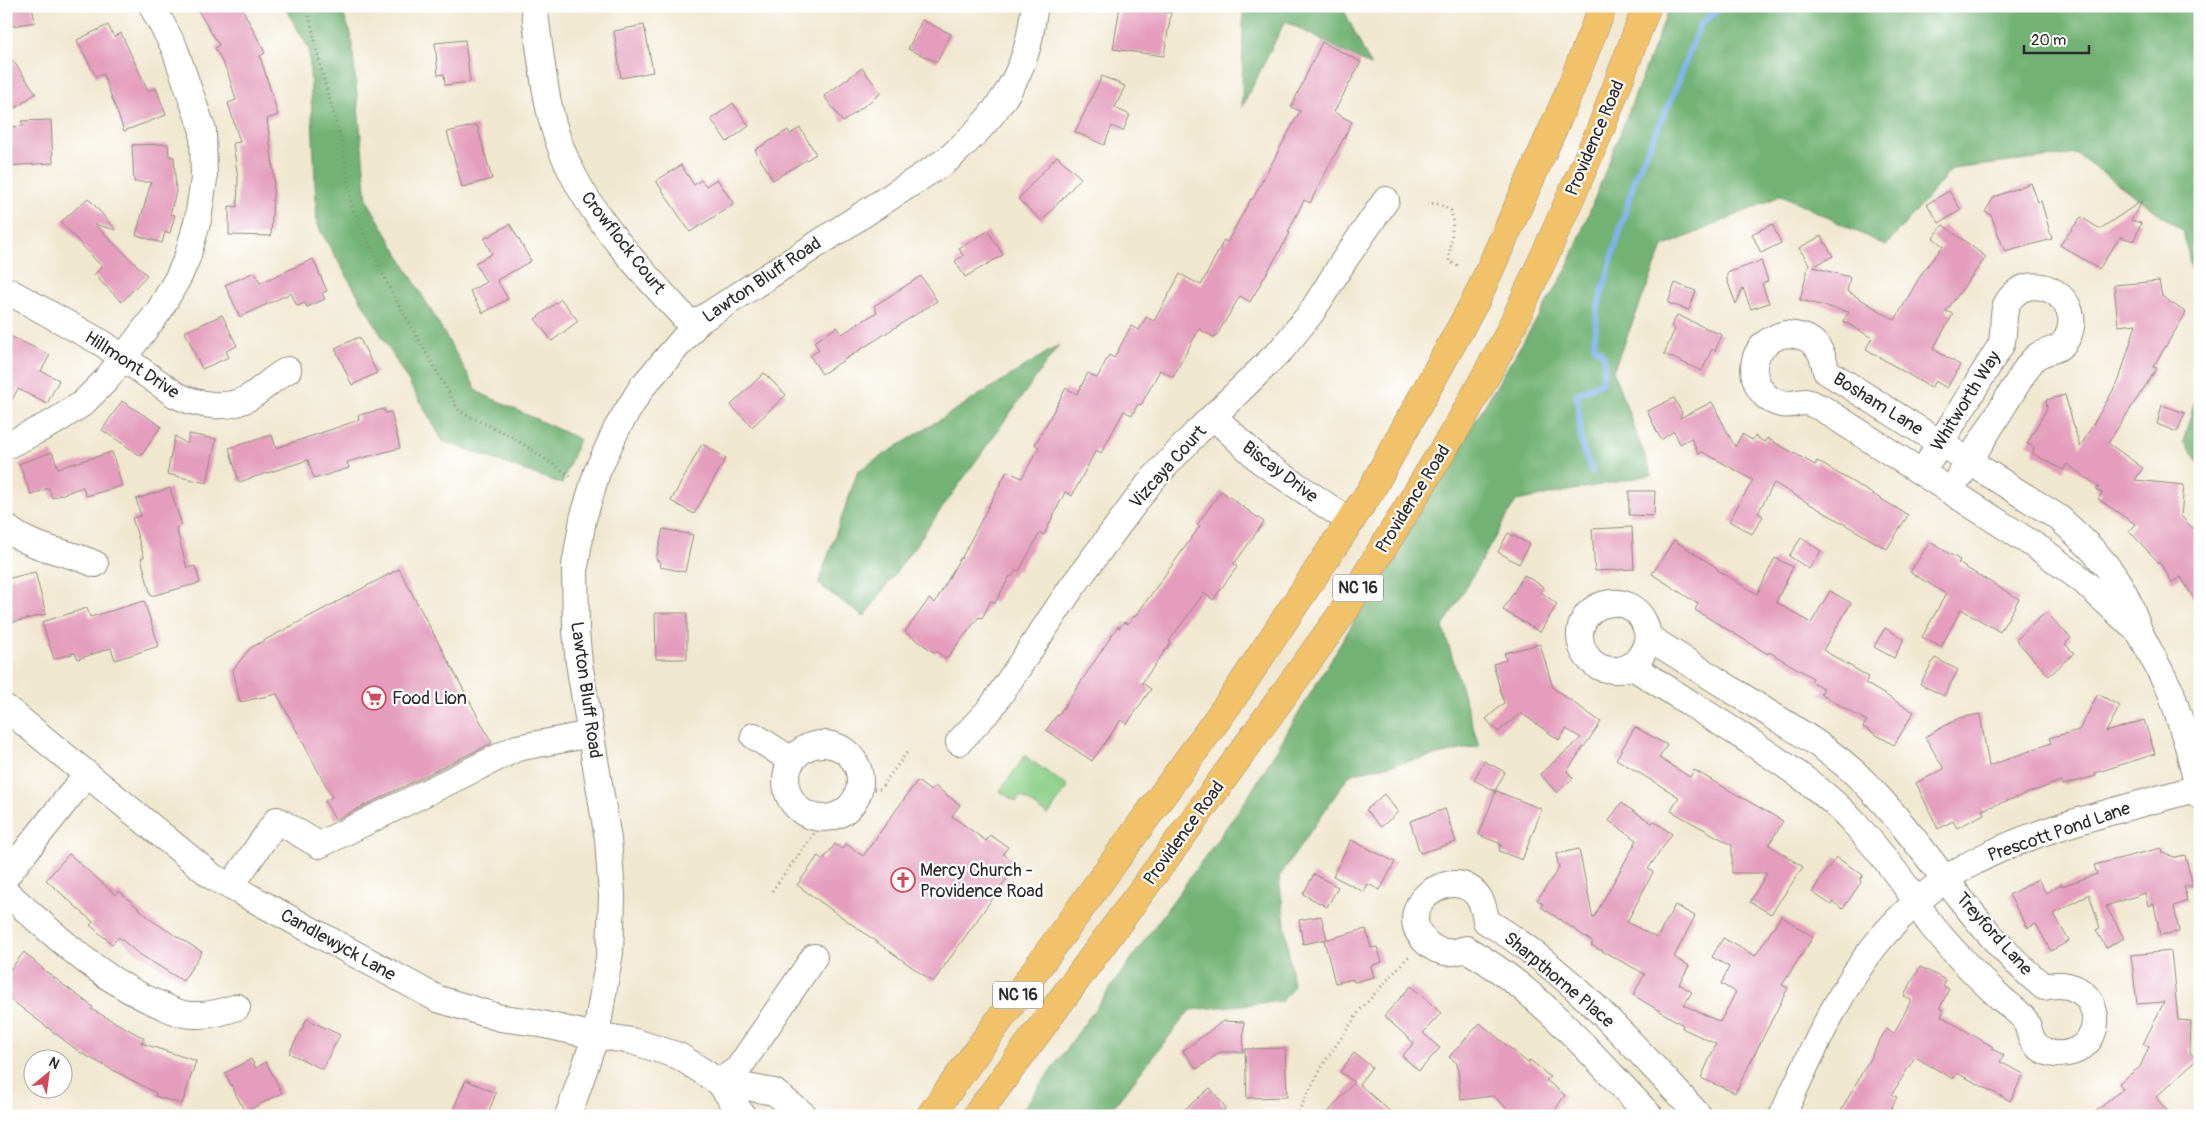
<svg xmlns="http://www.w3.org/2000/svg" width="2206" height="1122" font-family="Pangolin,sans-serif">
<rect width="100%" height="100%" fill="#fff"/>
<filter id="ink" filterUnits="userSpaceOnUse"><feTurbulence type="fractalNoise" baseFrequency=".02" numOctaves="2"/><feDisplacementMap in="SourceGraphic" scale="10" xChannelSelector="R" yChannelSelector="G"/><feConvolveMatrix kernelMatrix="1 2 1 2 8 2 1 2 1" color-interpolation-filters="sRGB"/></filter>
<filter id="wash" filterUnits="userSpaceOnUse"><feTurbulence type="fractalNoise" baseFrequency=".0096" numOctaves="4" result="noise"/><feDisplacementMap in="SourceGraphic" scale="20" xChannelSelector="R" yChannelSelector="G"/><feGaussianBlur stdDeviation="1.12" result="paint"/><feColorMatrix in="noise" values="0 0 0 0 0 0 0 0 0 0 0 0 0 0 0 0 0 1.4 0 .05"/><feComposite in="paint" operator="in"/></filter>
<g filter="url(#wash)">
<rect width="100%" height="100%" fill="#f0e7cf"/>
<path fill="#8ed089" stroke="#5c7e5a" d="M1025 756 1068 787 1048 815 1021 796 1016 802 1000 791Z"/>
<g fill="#72b275" stroke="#4e6e50">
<path d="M284 6H340L351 34 367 200 478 392 579 439 562 484 443 441 317 225 309 49Z"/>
<path d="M1243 6H1342L1371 66 1285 21 1242 108Z"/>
<path d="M1670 6H2200V308L2183 231 2077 154 1952 169 1886 246 1782 195 1663 247 1613 371 1652 475 1516 501 1443 627 1479 746 1350 774 1279 877 1293 987 1282 1001 1190 1010 1106 1116H1018L1248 797 1567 269Z"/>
<path d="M1059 345 864 617 818 584 858 471Z"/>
<path d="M2200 383V464L2183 442Z"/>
</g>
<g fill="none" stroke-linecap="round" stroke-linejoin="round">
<g stroke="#80b3ed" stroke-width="6">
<path d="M2194 6 2200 10"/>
<path d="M1592 472 1582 447 1577 394 1602 382C1604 365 1610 357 1594 346L1597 310 1636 175 1674 93 1696 34 1701 24 1723 6"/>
</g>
</g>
<g id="blocks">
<g fill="#e49dbc">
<path d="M6 6H32L35 22 8 27Z"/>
<path d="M195 6H241L265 53 260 56 278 115 267 119 274 176 271 236 229 235V206L237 207 238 179 233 143 240 142 228 103 236 100 228 73 215 48 219 45Z"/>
<path d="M1120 6H1155V10L1171 13 1164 56 1113 49Z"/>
<path d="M922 20 951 34 937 62 908 49Z"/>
<path d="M108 25 114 37 121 33 148 91 156 88 166 115 124 131 103 74 96 77 77 40Z"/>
<path d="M644 25 653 72 621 78 614 31Z"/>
<path d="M465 40 470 82 445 85 444 74 438 75 435 43Z"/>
<path d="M1322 42 1361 62 1334 112 1352 122 1310 203 1304 200 1288 232 1290 233 1250 302 1240 296 1215 338 1199 329 1173 377 1160 370 1141 405 1138 404 1132 415 1124 411 1101 453 1096 450 1072 496 1065 492 1044 535 1040 533 1019 571 1016 570 1012 577 1010 576 995 603 991 601 982 618 979 617 946 659 936 651 935 653 905 632 929 599 935 603 960 558 961 559 1007 471 1022 478 1039 447 1035 445 1066 388 1077 394 1088 373 1097 378 1109 355 1114 358 1131 326 1139 330 1146 317 1154 321 1180 274 1201 285 1224 240 1227 242 1251 199 1252 200 1300 111 1291 107Z"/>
<path d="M6 51 36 93 13 110 6 101Z"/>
<path d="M862 68 881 93 843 122 824 96Z"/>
<path d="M1102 76 1125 86 1115 108 1130 115 1123 131 1112 126 1104 145 1075 132Z"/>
<path d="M733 103 749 126 727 142 711 119Z"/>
<path d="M51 120 53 163 6 166V142L9 141 8 127 24 126 21 121Z"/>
<path d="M477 125 492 179 462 187 447 132Z"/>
<path d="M800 128 816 154 773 180 755 150 788 130 790 134Z"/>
<path d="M168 144 169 156 174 157 176 192 170 214 175 215 170 233 165 232 162 243 136 235 151 182H134L132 145Z"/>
<path d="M1057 156 1081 178 1042 221 1018 199Z"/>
<path d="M681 165 694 185 701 180 706 186 717 179 734 204 690 232 656 181Z"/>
<path d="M2031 183 2038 202 2041 201 2052 239 2005 252 1991 215 1985 212 1994 197Z"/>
<path d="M1949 191 1961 210 1939 223 1927 204Z"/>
<path d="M88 198 116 230 94 224 147 275 122 302 94 275 102 267 61 222Z"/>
<path d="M2143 200 2131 220 2141 223 2134 241 2120 237 2099 269 2060 245 2081 217 2100 229Z"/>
<path d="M510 224 531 261 497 280 508 299 483 313 470 291 486 282 475 263 492 254 484 239Z"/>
<path d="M1772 224 1781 243 1761 253 1752 234Z"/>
<path d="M1943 225 1986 257 1946 311 1953 314 1933 349 1960 365 1947 388 1935 381 1931 388 1866 349 1872 338 1843 321 1849 312 1800 300 1809 264 1799 248 1821 236 1833 256 1813 267 1850 277 1847 291 1895 320 1922 273 1943 246 1933 238Z"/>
<path d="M988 231 1003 255 965 277 955 261 963 256 959 248Z"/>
<path d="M313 259 327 291 322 293 325 299 307 307 305 303 297 306 291 293 240 317 225 285 255 272 260 283Z"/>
<path d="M1761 261 1768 281 1762 284 1769 303 1751 309 1743 288 1736 304 1727 280V273Z"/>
<path d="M921 276 937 301 822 374 810 356 819 350 814 342 837 327 842 334 877 312 874 306Z"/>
<path d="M2159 281 2162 296 2186 313 2153 367 2157 368 2108 443 2143 468 2135 480 2184 485 2181 516 2200 536V609L2181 577 2172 582 2162 566 2129 531 2135 524 2098 499 2102 493 2096 490 2099 487 2067 464 2063 470 2033 454 2034 447 2027 444 2047 408 2046 400 2065 395 2080 447 2119 380 2136 324 2118 326 2114 285Z"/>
<path d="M1675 283 1696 291 1689 310 1668 303Z"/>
<path d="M561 299 578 321 552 341 535 319Z"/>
<path d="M222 315 237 346 226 351 229 357 202 369 185 332Z"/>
<path d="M1677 315 1722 335 1715 351 1712 349 1702 371 1664 354 1675 329 1671 326Z"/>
<path d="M6 334 50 355 41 371 59 380 47 404 18 389 6 410Z"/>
<path d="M359 337 377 373 352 385 335 348Z"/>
<path d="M764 373 786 395 752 427 731 405Z"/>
<path d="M1674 398 1682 413 1680 418 1712 402 1735 447 1742 434 1752 440 1755 436 1764 442 1767 438 1815 465 1817 461 1908 515 1887 549 1774 483 1758 513 1763 516 1752 534 1729 521 1753 480 1703 452 1699 454 1691 438 1680 444 1674 431 1661 440 1647 411Z"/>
<path d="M122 401 161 426 141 456 102 430Z"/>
<path d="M2162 405 2185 413 2177 432 2157 424Z"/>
<path d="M384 409 385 413 391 412 400 448 347 462 349 468 314 479 308 460 239 482 229 448 272 435 276 448 359 420 358 415Z"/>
<path d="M189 434 216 439 207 483 167 474 175 436 187 444Z"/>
<path d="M702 444 726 458 694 514 671 501Z"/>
<path d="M52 452 58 468 112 452 122 486 86 496 83 487 52 498 49 488 31 495 19 464Z"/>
<path d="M170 488 182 526 176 528 187 568 195 566 200 583 151 596 141 558 144 557 132 518 141 516 136 499Z"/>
<path d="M1221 491 1264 522 1234 564 1237 567 1213 600 1204 593 1169 641 1171 642 1142 683 1151 689 1127 724 1121 720 1092 761 1046 730 1057 715 1058 716 1118 626 1119 628 1124 622 1128 624 1134 616 1135 617 1200 526 1197 525Z"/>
<path d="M1629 491H1655L1654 516 1629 515Z"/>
<path d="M1632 527 1634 569 1595 571 1592 529Z"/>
<path d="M663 529 693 535 685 572 660 567 661 562 656 560Z"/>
<path d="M1508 533 1529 544 1519 564 1498 552Z"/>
<path d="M1801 538 1821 551 1809 569 1789 556Z"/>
<path d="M1674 540 1717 568V570L1757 594 1775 558 1793 567 1776 602 1811 623 1830 591 1851 603 1823 650 1869 677 1865 683 1914 712 1894 745 1863 727 1867 721 1820 694 1824 689 1811 681 1813 678 1769 652 1768 654 1695 610 1698 604 1652 574Z"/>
<path d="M1930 542 1960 560 1958 563 2019 599 2000 632 1961 609 1941 647 1922 637 1946 594 1910 572Z"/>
<path d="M399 569 492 743 335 820 325 801 332 797 277 694 240 702 233 670 250 648Z"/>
<path d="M35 572 46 614 10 623 6 610V579Z"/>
<path d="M1524 575 1544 587 1541 592 1557 604 1540 632 1503 610Z"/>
<path d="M144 601 159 646 115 660 111 648 78 659 75 653 54 659 42 622 87 608 90 617Z"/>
<path d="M2046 612 2071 638 2065 644 2074 653 2049 676 2016 640Z"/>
<path d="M655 613H687V659H656Z"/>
<path d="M1885 628 1904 639 1894 658 1874 647Z"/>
<path d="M1540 644 1553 688 1601 722 1567 771 1573 778 1557 793 1540 774 1581 738 1566 729 1559 740 1521 713 1498 732 1486 719 1504 703 1493 664 1506 660 1504 653Z"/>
<path d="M1935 658 1958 670 1944 696 1920 684Z"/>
<path d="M2098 694 2120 706 2106 732 2144 720 2155 754 2095 773 2096 776 2063 785 2061 781 1982 810 1984 814 1957 828 1953 821 1938 829 1916 783 1944 769 1925 737 1959 718 1980 714 1989 766 2051 743 2049 738 2079 730Z"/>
<path d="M1635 727 1667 745 1659 758 1690 777 1694 770 1783 821 1769 845 1803 867 1771 914 1750 902 1767 873H1732V845L1671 811 1679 797 1616 759Z"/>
<path d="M1484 761 1505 772 1495 791 1474 780Z"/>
<path d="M917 781 931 791 935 786 960 805 952 816 986 841 990 835 1008 847 1003 854 1017 864 933 982 797 885 818 856 823 860 835 844 842 849 846 844 863 856Z"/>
<path d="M1496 791 1542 809 1522 860 1499 851 1501 844 1479 835Z"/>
<path d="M1384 794 1398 812 1381 827 1366 810Z"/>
<path d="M1621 803 1652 823 1654 821 1672 834 1648 869 1653 872 1627 922 1657 938 1675 905 1695 916 1674 957 1689 966 1679 984 1692 992 1684 1005 1720 1022 1736 992 1721 984 1729 967 1712 957 1723 938 1755 956 1781 916 1813 937 1782 985 1788 988 1735 1093 1701 1078 1716 1044 1682 1028 1683 1025 1633 995 1645 974 1591 945 1593 942 1541 907 1543 904 1537 900 1559 868 1556 854 1579 849 1593 919 1637 840 1609 821Z"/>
<path d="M1445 809 1456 842 1420 853 1410 821Z"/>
<path d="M1351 840 1395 862 1380 890 1368 884 1364 892 1333 876Z"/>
<path d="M2161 848 2162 853 2175 857 2185 855 2193 886H2184L2187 901 2174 906 2179 932 2160 935 2154 904 2148 906 2145 893 2106 906 2124 938 2106 948 2096 930 2100 928 2089 894 2054 914 2069 941 2051 951 2036 924 2028 928 2009 895 2038 879 2046 893 2061 884 2062 886 2097 874 2094 865Z"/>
<path d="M69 854 116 895 119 891 154 922 202 952 183 981 136 952 119 937 112 944 90 925 93 922 46 880Z"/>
<path d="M1836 857 1863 875 1860 880 1861 882 1843 909 1833 902 1831 905 1812 892Z"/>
<path d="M1314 874 1338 887 1327 907 1303 894Z"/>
<path d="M1321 916 1327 939 1303 944 1299 920Z"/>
<path d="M1366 929 1371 948 1377 947 1382 962 1371 966 1374 977 1354 982 1353 979 1335 983 1324 940Z"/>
<path d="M2171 951 2178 1020 2191 1021 2190 1053 2197 1059 2156 1097 2171 1116H2090L2123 1089 2119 1083 2140 1067 2149 1047 2143 1044 2164 1002 2137 1004 2131 955Z"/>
<path d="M24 952 44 970 93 1007 91 1009 144 1038 141 1043 196 1061 182 1104 155 1096 156 1093 81 1053 6 996V975Z"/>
<path d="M1920 967 1946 980 1943 986 1949 989 1940 1008 1944 1010 1941 1016 1993 1047 1992 1049 2004 1055 2000 1062 2024 1074 2010 1101 1957 1073 1953 1079 1915 1057 1892 1094 1897 1097 1887 1116H1851L1841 1111 1886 1029 1894 1034 1911 1000 1904 996Z"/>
<path d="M1411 986 1441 1013 1423 1033 1440 1048 1419 1071 1402 1056 1414 1043 1384 1016Z"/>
<path d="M307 1019 340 1035 322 1069 289 1053Z"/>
<path d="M1223 1021 1244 1022 1243 1052H1220L1197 1069 1183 1051Z"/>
<path d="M1480 1023 1528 1063 1530 1060 1550 1077 1546 1080 1565 1095 1551 1116H1516L1493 1096 1461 1100 1457 1063 1449 1057Z"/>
<path d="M1285 1048 1287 1097 1247 1098 1245 1049Z"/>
<path d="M1354 1053 1372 1067 1359 1084 1395 1116H1325L1354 1082 1340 1072Z"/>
<path d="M251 1059 256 1068 266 1062 282 1093 245 1112 225 1073Z"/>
<path d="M466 1080 496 1093 487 1116H450Z"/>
<path d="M1210 1088 1226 1108 1217 1116H1177Z"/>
</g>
</g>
</g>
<g filter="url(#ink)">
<use href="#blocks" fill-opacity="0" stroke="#8e897d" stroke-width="1"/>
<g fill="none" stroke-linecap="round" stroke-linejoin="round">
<g stroke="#8e897d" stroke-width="28">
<g id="minor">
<path d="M534 6C539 41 542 77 550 112 569 199 635 263 693 327"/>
<path d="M6 290 102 343 176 395C197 405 228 411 250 397 264 388 274 377 288 370"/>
<path d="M1785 334C1811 335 1822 345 1826 371L2059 518C2084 541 2109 563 2124 593 2131 606 2135 620 2140 633L2082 580 2043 551 1820 407C1816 406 1809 402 1805 402 1797 402 1791 406 1782 404 1762 400 1751 380 1755 360 1759 345 1771 338 1785 334Z"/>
<path d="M1214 417 1262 462 1351 522"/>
<path d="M6 446 54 422 82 404 106 380 159 311 179 276 187 258 198 219 204 179 203 131 174 47 152 6"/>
<path d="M1931 458 2001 345C2006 330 2000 314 2009 300 2034 266 2087 301 2067 338 2059 352 2050 349 2039 355 2034 357 2029 365 2026 369L1960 476"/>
<path d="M6 527C32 550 65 550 95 564"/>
<path d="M2140 633 2171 692 2188 746 2200 796"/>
<path d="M1631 666C1667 688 1703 712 1740 735 1779 761 1824 789 1856 825 1878 849 1899 876 1917 902 1921 909 1924 916 1929 922 1950 949 1976 975 2002 999 2009 1005 2018 1011 2024 1019 2032 1029 2026 1040 2043 1050 2052 1055 2063 1055 2072 1052 2112 1038 2098 973 2044 987 1973 930 1929 848 1865 783 1838 755 1803 734 1770 714 1729 688 1689 663 1648 637 1641 581 1567 601 1582 647 1585 656 1593 665 1602 668 1627 676 1644 660 1648 637"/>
<path d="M6 708 213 877 438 999 501 1018 532 1022 582 1033 632 1041 679 1056 719 1082 774 1092 805 1116"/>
<path d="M754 736 791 760"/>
<path d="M959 742 991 708 1072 587 1151 481 1196 433 1282 349 1311 313 1345 259 1386 200"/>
<circle cx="823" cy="781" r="37"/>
<path d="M6 876 87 774"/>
<path d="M231 886 277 820 319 845 517 748 591 734"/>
<path d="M6 892C55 935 102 982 163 1006 170 1009 177 1013 184 1014 201 1017 221 1013 237 1007"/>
<path d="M719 1082 738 1069 814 957"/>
<path d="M719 1082 743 1116"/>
<path d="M568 1116 596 1035 610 952 612 896 608 839 579 663 576 631 575 566 583 519 597 472 617 428 642 387 699 321 947 160C982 129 1014 95 1027 48 1031 35 1032 20 1035 6"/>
<path d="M1650 1116C1594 1057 1538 989 1466 949 1451 954 1439 954 1427 943 1382 902 1478 846 1486 921 1569 970 1634 1046 1699 1116"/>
<path d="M1782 1116C1810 1057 1836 994 1877 943 1902 912 1937 882 1972 863 2038 827 2125 809 2198 788"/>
</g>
</g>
<g stroke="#8e897d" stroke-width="29">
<g id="major">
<path d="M930 1116 1234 696 1371 490 1476 300 1565 102 1603 6"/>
<path d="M976 1116 1187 829 1346 608 1462 419 1506 339 1549 246 1601 128 1647 6"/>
</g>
</g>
<g stroke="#8e897d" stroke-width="3" stroke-dasharray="1 4" stroke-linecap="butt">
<path d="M307 6 322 73 342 143 352 207 389 287 459 411 514 438 572 477"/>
<path d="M1427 203 1439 204 1451 211 1453 221 1449 261 1460 267"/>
<path d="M874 789H880L908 751"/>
<path d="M772 891 816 831"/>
<path d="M1296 1116 1324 1063 1361 1009 1409 956"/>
</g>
<use href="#minor" stroke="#fff" stroke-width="26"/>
<use href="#major" stroke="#f2c26a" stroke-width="28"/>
</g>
</g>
<defs>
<g id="supermarket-ring" transform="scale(1.25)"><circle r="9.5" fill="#fff" stroke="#d1495b" stroke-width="1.5"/><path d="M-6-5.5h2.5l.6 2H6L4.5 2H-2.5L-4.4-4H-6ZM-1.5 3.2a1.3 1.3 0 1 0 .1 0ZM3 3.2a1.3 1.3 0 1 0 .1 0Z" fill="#d1495b"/></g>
<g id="church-ring" transform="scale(1.25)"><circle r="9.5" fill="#fff" stroke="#d1495b" stroke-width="1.5"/><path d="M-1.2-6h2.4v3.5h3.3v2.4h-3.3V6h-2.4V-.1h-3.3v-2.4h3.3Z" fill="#d1495b"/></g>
</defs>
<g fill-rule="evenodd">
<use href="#supermarket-ring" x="374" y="698"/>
<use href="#church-ring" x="903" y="880"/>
</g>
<g text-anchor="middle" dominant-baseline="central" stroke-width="4.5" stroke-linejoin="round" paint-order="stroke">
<g fill="#fff" stroke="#6b6b6b" stroke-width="1">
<rect x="1333" y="574.5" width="50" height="27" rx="4"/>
<rect x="993" y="981.5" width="50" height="27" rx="4"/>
</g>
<g font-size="16" font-weight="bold" fill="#2b2b2b">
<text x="1358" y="588">NC 16</text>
<text x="1018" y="995">NC 16</text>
</g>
<g font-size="18" fill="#2b2b2b" stroke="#fff">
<text transform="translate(1595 138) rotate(-67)">Providence Road</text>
<text transform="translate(623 243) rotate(52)">Crowflock Court</text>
<text transform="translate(762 280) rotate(-34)">Lawton Bluff Road</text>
<text transform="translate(132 365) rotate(33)">Hillmont Drive</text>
<text transform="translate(1966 401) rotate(-58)">Whitworth Way</text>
<text transform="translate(1878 404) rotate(32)">Bosham Lane</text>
<text transform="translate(1168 467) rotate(-48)">Vizcaya Court</text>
<text transform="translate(1280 472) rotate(37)">Biscay Drive</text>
<text transform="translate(1413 499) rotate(-58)">Providence Road</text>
<text transform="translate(586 690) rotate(82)">Lawton Bluff Road</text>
<text transform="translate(2059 832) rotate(-19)">Prescott Pond Lane</text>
<text transform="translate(1184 833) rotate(-54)">Providence Road</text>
<text transform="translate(1994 934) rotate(48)">Treyford Lane</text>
<text transform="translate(338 945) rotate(29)">Candlewyck Lane</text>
<text transform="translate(1559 980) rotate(40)">Sharpthorne Place</text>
</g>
<g font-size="18" fill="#2b2b2b" stroke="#fff" text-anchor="start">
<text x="392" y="698">Food Lion</text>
<text x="920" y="870">Mercy Church -<tspan x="920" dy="21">Providence Road</tspan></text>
</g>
</g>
<rect width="2206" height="1122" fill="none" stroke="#fff" stroke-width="25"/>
<g transform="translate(48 1074) rotate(29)"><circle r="24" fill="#ffffff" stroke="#aaaaaa"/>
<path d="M0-4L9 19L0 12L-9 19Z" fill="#d1495b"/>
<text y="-8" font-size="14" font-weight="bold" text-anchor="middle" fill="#2b2b2b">N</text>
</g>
<path d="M2024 45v8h65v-8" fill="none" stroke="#2b2b2b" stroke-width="2.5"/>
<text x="2031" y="45" font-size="15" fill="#2b2b2b" stroke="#ffffff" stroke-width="4" paint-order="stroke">20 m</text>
</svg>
